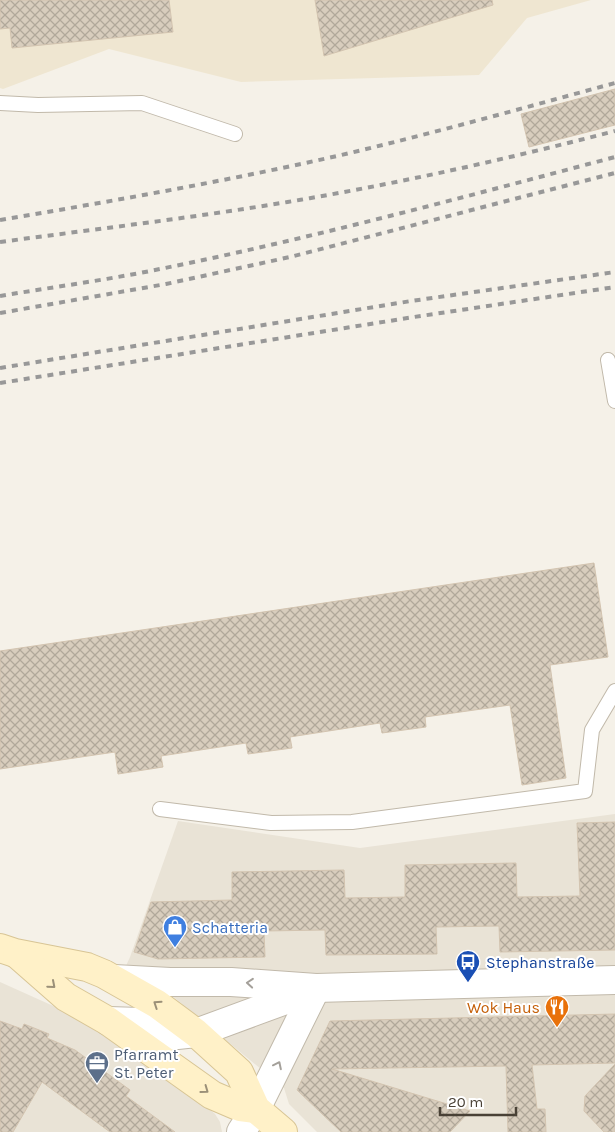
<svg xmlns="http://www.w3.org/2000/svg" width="615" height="1132" font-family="Karla,sans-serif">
<defs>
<pattern id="building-cross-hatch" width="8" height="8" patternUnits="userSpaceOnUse" patternTransform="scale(1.25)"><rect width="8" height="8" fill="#d8cdbd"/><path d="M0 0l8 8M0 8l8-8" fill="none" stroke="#b1a89a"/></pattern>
</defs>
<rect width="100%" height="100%" fill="#f5f1e8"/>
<g fill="#e9e3d6">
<path d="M615 814V1132H317L289 1104 284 1088 142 971 125 968 130 957 178 821 360 848Z"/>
<path d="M0 982 60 1009 101 1034 203 1104 215 1114 220 1122 222 1132H0Z"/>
</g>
<path fill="#efe6d1" d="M0 0H591L527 18 479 75 241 82 109 49 3 89 0 88Z"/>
<g fill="url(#building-cross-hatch)" stroke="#d3c4b0">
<path d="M0 0H169L173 32 12 48 10 28 0 29Z"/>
<path d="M315 0H492L493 5 324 56Z"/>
<path d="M615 89V125L529 147 521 114Z"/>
<path d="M594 563 608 657 550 665 566 778 522 785 510 705 425 717 426 727 382 733 380 723 290 737 292 748 248 754 246 743 161 756 163 767 118 774 115 752 0 769V651Z"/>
<path d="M615 822V950L500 952 499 926 436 927 437 954 326 955 325 930 264 931 265 957 158 959 134 952 151 902 232 900V872L344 870 345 898 405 897V865L516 863 517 897 580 896 577 823Z"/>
<path d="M615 1014V1063L532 1065 537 1109H545L546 1132H508L506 1066 332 1069 470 1111 450 1132H341L297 1090 330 1021Z"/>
<path d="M0 1021 22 1029 24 1024 49 1034 47 1038 75 1050 130 1090 126 1096 175 1132H110L42 1082 13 1132H0Z"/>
<path d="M615 1064V1132H604L584 1111 585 1096Z"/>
</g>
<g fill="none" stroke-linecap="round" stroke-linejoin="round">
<g stroke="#c1b9aa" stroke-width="16">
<g id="service">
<path d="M0 103 38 105 142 103 235 134"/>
<path d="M608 360 615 401"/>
<path d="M160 809 271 823 352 822 585 791 592 730 615 691"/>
</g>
</g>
<g stroke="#c1b9aa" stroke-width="30">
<path id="minor" d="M241 1132 256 1109"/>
</g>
<g stroke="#c1b9aa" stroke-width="30">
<g id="tertiary">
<path d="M114 979 170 982H231L316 988 615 980"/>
<path d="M108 1021 140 1022 168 1036 196 1033 310 991"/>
<path d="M256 1109 316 988"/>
</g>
</g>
<g stroke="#d8c595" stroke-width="30">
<g id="secondary">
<path d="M0 948 15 953 87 967 104 974 157 1004 196 1033 239 1072 256 1109 283 1132"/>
<path d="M17 954 66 997 108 1021 212 1095 240 1107 256 1109"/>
</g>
</g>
<use href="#service" stroke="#fff" stroke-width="14"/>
<use href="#minor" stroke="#fff" stroke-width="28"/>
<use href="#tertiary" stroke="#fff" stroke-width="28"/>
<use href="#secondary" stroke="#fff1c8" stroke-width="28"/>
<g stroke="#989898" stroke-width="4" stroke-dasharray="6 6" stroke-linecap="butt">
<path d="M0 220C113 201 226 181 337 156 431 134 523 108 615 83"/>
<path d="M0 242C104 228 208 216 311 198 414 180 515 157 615 131"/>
<path d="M0 296C53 287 107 280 160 269 313 238 464 197 615 157"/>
<path d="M0 313 166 284 290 257 615 173"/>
<path d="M0 368 411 301 615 272"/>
<path d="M0 383 414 317 615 287"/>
</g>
</g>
<defs><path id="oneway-chevron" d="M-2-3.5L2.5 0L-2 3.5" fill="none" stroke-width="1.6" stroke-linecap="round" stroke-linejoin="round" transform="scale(1.25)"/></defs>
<g stroke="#a4a09a">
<use href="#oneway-chevron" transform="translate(250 983) rotate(-175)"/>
<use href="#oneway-chevron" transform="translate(278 1065) rotate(-64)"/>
</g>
<g stroke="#9b9078">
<use href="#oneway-chevron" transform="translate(52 985) rotate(41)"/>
<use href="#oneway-chevron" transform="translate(157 1004) rotate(-146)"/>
<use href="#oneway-chevron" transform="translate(205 1090) rotate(36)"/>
</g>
<defs>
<g id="shop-pin" transform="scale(1.25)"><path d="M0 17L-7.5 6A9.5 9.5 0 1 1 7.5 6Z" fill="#3f7fe0" stroke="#fff"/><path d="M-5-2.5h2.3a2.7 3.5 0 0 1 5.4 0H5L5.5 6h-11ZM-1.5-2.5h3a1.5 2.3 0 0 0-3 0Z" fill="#fff"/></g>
<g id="bus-pin" transform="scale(1.25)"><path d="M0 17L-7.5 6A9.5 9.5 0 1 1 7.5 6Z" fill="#1a4fb4" stroke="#fff"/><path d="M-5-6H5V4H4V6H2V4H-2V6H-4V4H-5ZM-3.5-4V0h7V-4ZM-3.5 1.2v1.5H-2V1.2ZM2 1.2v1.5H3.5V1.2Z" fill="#fff"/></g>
<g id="restaurant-pin" transform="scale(1.25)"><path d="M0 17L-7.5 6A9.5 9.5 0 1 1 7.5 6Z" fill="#e8710a" stroke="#fff"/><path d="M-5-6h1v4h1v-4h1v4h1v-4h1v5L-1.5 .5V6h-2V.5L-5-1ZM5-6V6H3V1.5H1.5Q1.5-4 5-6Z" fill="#fff"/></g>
<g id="office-pin" transform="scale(1.25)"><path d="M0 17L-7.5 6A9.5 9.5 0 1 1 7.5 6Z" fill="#5c6f8a" stroke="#fff"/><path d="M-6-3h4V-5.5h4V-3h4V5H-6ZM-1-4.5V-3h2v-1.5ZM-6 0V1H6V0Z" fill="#fff"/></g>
</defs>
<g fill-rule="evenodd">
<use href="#shop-pin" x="175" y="927"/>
<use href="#bus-pin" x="468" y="962"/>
<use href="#restaurant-pin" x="557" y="1007"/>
<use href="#office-pin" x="97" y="1063"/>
</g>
<g text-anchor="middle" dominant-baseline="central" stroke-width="4" stroke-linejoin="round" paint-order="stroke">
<g font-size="16" fill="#366cbe" stroke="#fff" text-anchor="start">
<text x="192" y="927">Schatteria</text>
</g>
<g font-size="16" fill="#164399" stroke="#fff" text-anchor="start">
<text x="486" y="962">Stephanstraße</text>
</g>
<g font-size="16" fill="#c56008" stroke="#fff" text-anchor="end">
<text x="540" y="1007">Wok Haus</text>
</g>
<g font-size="16" fill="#4e5e75" stroke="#fff" text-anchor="start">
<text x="114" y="1054">Pfarramt<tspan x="114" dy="18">St. Peter</tspan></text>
</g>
</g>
<path d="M440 1107v8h76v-8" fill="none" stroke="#494136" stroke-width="2.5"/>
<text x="448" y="1107" font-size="15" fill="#494136" stroke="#ffffff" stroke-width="4" paint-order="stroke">20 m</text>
</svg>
